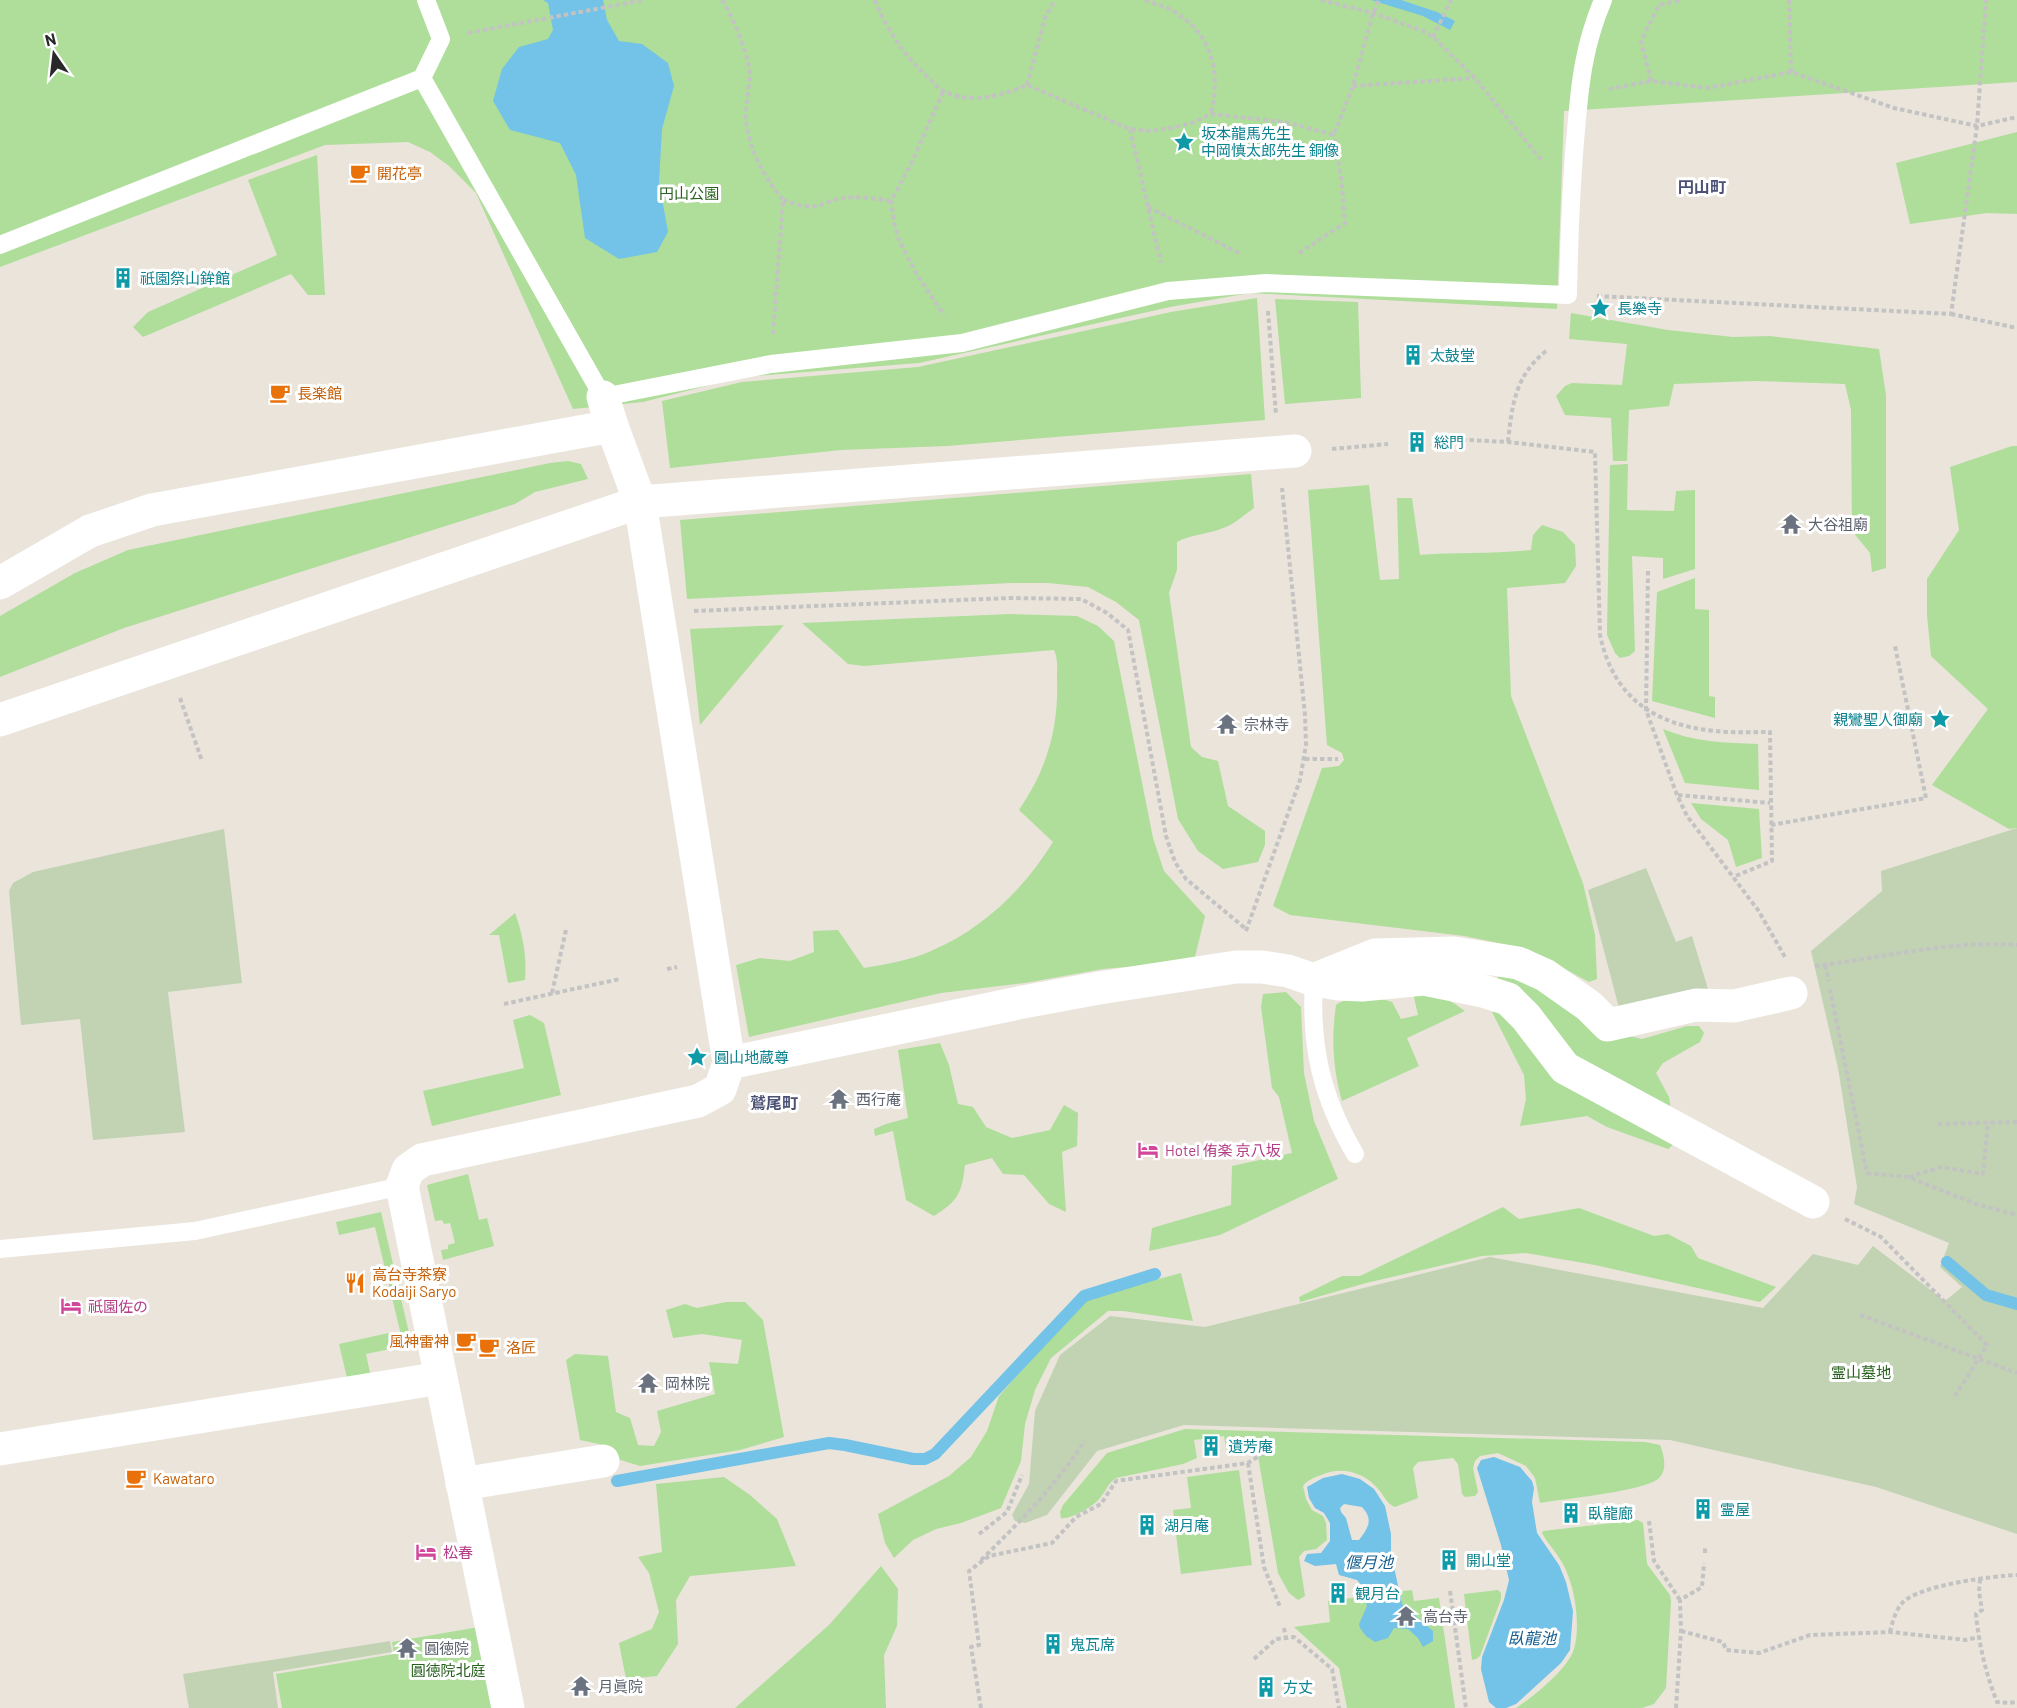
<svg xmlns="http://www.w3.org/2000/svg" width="2017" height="1708" font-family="Barlow,'Noto Sans JP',sans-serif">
<rect width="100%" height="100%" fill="#eae4db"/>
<g fill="#aede9a">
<path d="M0 0H2017V82L1564 111 1557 309 1250 293 1170 307 919 363 742 377 643 402 573 409 476 193 449 166 430 152 408 142 325 145 0 267Z"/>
<path d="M2017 132V214L1987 213 1910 224 1896 163Z"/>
<path d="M317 155 325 295H308L291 274 143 337 133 327 148 312 277 255 248 180Z"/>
<path d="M1257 298 1265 420 947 446 841 450 670 468 662 401 742 382 918 367 1171 312Z"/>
<path d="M1275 299 1358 302 1361 398 1285 404Z"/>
<path d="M1571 313 1668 330 1733 337 1770 336 1879 349 1886 395V568L1872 572 1870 553 1852 531 1851 410 1845 384 1755 381 1674 384 1669 406 1629 410 1627 461H1613L1611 418 1565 415 1556 396 1565 386 1572 383 1622 385 1627 344 1569 339Z"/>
<path d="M2012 446H2017V828L2009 829 1932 785 1988 709 1931 656 1927 615V579L1959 530 1950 467Z"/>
<path d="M568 461 581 464 588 479 535 492 515 504 124 628 0 677V616L75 573 128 550 550 463Z"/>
<path d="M1628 464 1627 510 1674 511 1676 491 1695 490V569L1663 579V558L1632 556 1635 651 1629 656 1620 658 1615 653 1607 635 1610 465Z"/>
<path d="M1251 474 1254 508C1245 514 1236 523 1226 527 1210 534 1192 534 1177 542V570L1169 593 1191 747 1202 757 1218 761 1228 806 1265 831V845L1258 862 1223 869 1198 851 1178 819 1139 620 1116 602 1088 587 1048 583H1011L687 599 680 520Z"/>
<path d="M1369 485 1380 580 1399 579 1397 498H1412L1420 555C1457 552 1494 554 1531 550L1533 535 1542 525 1563 532 1575 545 1576 566 1565 583 1507 588 1511 696 1583 883 1595 935 1597 979 1589 982 1528 949 1464 936 1290 915 1273 906 1322 768 1339 766 1344 760 1342 753 1327 745 1308 490Z"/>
<path d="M1695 578V609L1709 610V696L1715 697V718L1652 701 1657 592Z"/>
<path d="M1010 614 1077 616 1098 626 1114 641 1153 838 1164 871 1205 916 1194 961 1103 969 1025 983 941 993 749 1037 736 965 760 958 790 961 814 952 813 931 838 930 864 968C887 964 911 960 931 951 983 929 1024 889 1053 842L1019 810C1047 769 1059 728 1057 678 1057 668 1058 658 1054 650L864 666 848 664 802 623Z"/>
<path d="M784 625 700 725 690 629Z"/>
<path d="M1663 729C1694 742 1725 743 1758 744L1759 790 1685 783Z"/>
<path d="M1691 803 1759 809 1762 858 1736 867 1728 840 1701 819Z"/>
<path d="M515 913C523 935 527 957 525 980L508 983 499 935H489Z"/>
<path d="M1501 972 1523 974 1621 1034 1642 1039 1687 1026H1699L1704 1033 1700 1042 1663 1063 1656 1073 1669 1097 1676 1142 1668 1149 1607 1127 1587 1116 1520 1126 1526 1099 1524 1075 1492 1012 1505 1010 1493 985Z"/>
<path d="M1286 992 1301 1007 1304 1073 1314 1121 1338 1179 1220 1235 1149 1251 1152 1228 1231 1205 1232 1166 1292 1153 1279 1097 1272 1088 1261 1007 1263 994Z"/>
<path d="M1413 993 1446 998 1465 1011 1407 1038 1419 1066 1342 1101C1333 1069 1331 1039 1336 1005 1350 995 1377 997 1392 1002L1401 1019 1418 1015Z"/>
<path d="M530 1015 544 1023 561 1095 432 1126 423 1091 524 1068 513 1020Z"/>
<path d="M940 1043 949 1065 958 1104 973 1107 986 1127 1012 1138 1050 1130 1064 1105 1078 1113 1077 1146 1062 1152 1066 1212 1049 1204 1024 1175 1003 1174 992 1158 965 1165C962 1193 958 1201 934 1216L906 1200 893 1131 875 1136 874 1129 886 1124 908 1118 898 1050Z"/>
<path d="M468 1174 479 1220 487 1218 494 1246 443 1260 441 1250 448 1249V1245L455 1243 450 1223 444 1224 442 1220 435 1221 427 1185Z"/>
<path d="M1503 1207 1519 1219 1579 1208 1654 1236 1668 1234 1691 1246 1698 1258 1776 1287 1760 1302 1595 1265 1526 1253 1482 1256 1366 1283 1300 1302 1299 1297 1342 1276H1360Z"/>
<path d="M381 1212 409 1333 401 1335 375 1227 339 1235 336 1222Z"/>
<path d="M1181 1273 1193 1321 1123 1311H1108L1051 1358 1035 1390 1025 1424 1021 1461 1001 1508 961 1523 936 1529 913 1540 894 1558 885 1543 878 1514 949 1476 971 1457 987 1431 999 1396 1085 1299Z"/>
<path d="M726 1302H745L763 1320 784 1437 740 1450 640 1466 614 1458 599 1444 580 1440 566 1360 575 1354 608 1356 616 1412 630 1418 638 1445 654 1446 661 1432 657 1411 715 1394 709 1362 738 1364 742 1340 702 1334 673 1338 666 1310 685 1304 697 1308Z"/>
<path d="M393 1332 396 1341 390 1349 366 1354 370 1373 347 1378 339 1344Z"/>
<path d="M1185 1429 1645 1442 1660 1445C1664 1455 1668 1471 1658 1479 1644 1491 1563 1499 1540 1503L1535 1478 1526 1466 1498 1453 1480 1456 1475 1461 1473 1468 1478 1492 1475 1496 1465 1497 1462 1494 1458 1464 1453 1458 1418 1462 1413 1468 1418 1498 1395 1507C1387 1504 1385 1497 1379 1490 1366 1473 1343 1466 1324 1474 1316 1477 1308 1479 1303 1486L1306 1499 1312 1510 1323 1516 1326 1523 1327 1540 1316 1549 1304 1551 1299 1557 1305 1596 1298 1600 1289 1593 1278 1573 1258 1456 1253 1450 1235 1453H1227L1224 1436 1194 1440 1197 1458 1183 1464 1116 1478C1108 1483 1106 1491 1100 1498 1094 1506 1070 1520 1061 1518L1060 1512 1063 1505 1107 1453Z"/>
<path d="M1239 1470 1252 1565 1181 1574 1173 1510 1191 1508 1187 1477Z"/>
<path d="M724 1477 750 1495 777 1519 796 1566 690 1576 676 1600 678 1644 657 1676 626 1679 619 1643 652 1629 659 1612 649 1573 638 1557 662 1552 656 1484Z"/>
<path d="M1638 1520 1643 1523 1647 1564 1670 1595 1671 1601 1666 1688 1654 1704 1642 1708H1516C1533 1697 1568 1669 1574 1649 1581 1625 1575 1586 1563 1564 1557 1553 1548 1544 1542 1533L1543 1531Z"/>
<path d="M881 1566 898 1589 897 1626 884 1655 886 1708H735L829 1625Z"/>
<path d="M1412 1590 1414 1601 1439 1598 1455 1708H1347L1339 1668 1294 1627 1330 1622 1328 1601Z"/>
<path d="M1498 1590 1501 1593V1599L1480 1656 1476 1659 1472 1660 1464 1594Z"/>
<path d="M479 1627 493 1708H282L276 1674 394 1654 392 1642Z"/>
</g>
<g fill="#c1d3b3">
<path d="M2017 828V1534L1876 1487 1670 1440 1184 1425 1097 1451 1047 1515 1025 1523 1015 1521 1012 1515 1029 1484 1035 1411 1060 1355 1110 1316 1205 1327 1490 1257 1763 1308 1813 1254 1858 1265 1873 1246 1945 1301 1962 1287 1940 1267 1949 1243 1854 1204 1857 1187 1838 1068 1811 951 1882 891 1881 871Z"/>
<path d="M224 829 242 983 168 992 185 1132 93 1140 80 1019 21 1025 9 891 13 883 33 872Z"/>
<path d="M1646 868 1676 942 1692 936 1708 989 1619 1008 1588 890Z"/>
<path d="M390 1641 392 1652 273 1672 278 1708H189L183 1674Z"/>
</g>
<g fill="#73c2e7" fill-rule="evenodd">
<path d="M543 0H603L607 20 619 41 642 44 668 63 674 86 662 129 659 182 668 232 657 252 619 259 585 238 576 175 560 143 510 130 493 101 502 69 519 47 548 39 553 30 548 3Z"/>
<path d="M1371 0H1401L1437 12 1455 21 1450 30 1423 16Z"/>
<path d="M1494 1457 1520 1467 1532 1481 1534 1488 1532 1502 1537 1533 1559 1565 1566 1582 1573 1611 1570 1650 1561 1663 1516 1704 1506 1708H1496L1489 1702 1481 1669 1482 1657 1504 1600 1509 1580 1501 1545 1477 1468 1481 1460Z"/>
<path d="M1342 1474 1360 1479 1374 1489 1385 1506 1391 1534V1553L1402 1604 1433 1631V1641L1423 1647 1418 1638 1408 1629 1394 1628 1388 1638 1375 1642 1366 1636 1360 1628 1359 1624 1367 1606 1361 1585 1357 1580 1339 1575 1336 1564 1315 1566 1304 1561 1307 1554 1321 1553 1330 1541V1523L1324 1513 1315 1508 1309 1498 1307 1487 1323 1478ZM1344 1504 1362 1507C1374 1520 1368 1528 1359 1540H1352L1346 1518 1341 1512 1340 1508Z"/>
</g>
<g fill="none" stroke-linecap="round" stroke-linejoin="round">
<g stroke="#73c2e7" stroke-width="12">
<path d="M1947 1262 1986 1295 2017 1304"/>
<path d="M617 1481 829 1443 845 1445 913 1459H925L935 1454 1084 1296 1155 1274"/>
</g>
<g stroke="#c3c3c3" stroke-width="4" stroke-dasharray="4.5 3" stroke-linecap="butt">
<path d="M722 0C731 13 748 54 749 69 751 85 745 103 746 120 749 150 764 177 783 200L773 335"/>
<path d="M875 0C887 31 906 58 931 80 935 84 940 90 945 92 972 104 1001 96 1027 85L1130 129 1151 131 1171 128 1192 123 1211 114 1285 122 1334 135 1353 86 1373 13 1379 0"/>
<path d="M1145 0C1153 4 1163 5 1171 10 1212 32 1221 71 1211 114"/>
<path d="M1321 0 1373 13 1423 31 1433 37 1475 78 1543 162"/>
<path d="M1789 0 1791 72"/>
<path d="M468 33 644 0"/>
<path d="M1433 37 1451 0"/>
<path d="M1651 81 1641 41 1659 5 1682 0"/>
<path d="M1027 85 1045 17 1055 0"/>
<path d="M1353 86 1475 78"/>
<path d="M1609 89 1651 81 1708 88 1791 72 1894 108 1977 126 2017 117"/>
<path d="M943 92 912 162 891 201 894 223 899 240 917 275 944 315"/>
<path d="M1130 129 1161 263"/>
<path d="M783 200C795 204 807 209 820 205 825 204 829 201 834 200 852 195 873 198 891 201"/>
<path d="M1148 207 1241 254"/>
<path d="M1299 253 1345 223 1341 177 1334 135"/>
<path d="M1597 296 1951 314 1977 126 1986 0"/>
<path d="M1268 311 1276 415"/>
<path d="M1951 314 2017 328"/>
<path d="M1447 439 1508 442 1595 452 1600 635C1613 697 1654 725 1715 731 1733 733 1752 732 1770 732L1772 861 1733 877"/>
<path d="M1508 442C1512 405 1515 376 1546 351"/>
<path d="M1332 449 1388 444"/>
<path d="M1648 571 1646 710 1677 795 1687 816 1758 910 1785 957"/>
<path d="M694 611 1009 598 1081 599 1107 613 1128 630 1166 836 1175 862 1186 879 1246 929"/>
<path d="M180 698 202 761"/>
<path d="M1305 759H1338"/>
<path d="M1678 795 1770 803"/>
<path d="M1771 825 1926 798 1895 646"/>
<path d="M1246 931 1300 780 1306 745 1305 715 1282 488"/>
<path d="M1825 965 1829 981"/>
<path d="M1815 966C1882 958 1950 940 2017 945"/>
<path d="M667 969 677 967"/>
<path d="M1830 989 1867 1173 1908 1177 1976 1204 2017 1215"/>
<path d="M552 993 566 930"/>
<path d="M504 1004 620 979"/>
<path d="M1938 1124 2017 1122"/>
<path d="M1909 1177 1941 1167 1983 1174 1988 1123"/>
<path d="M1845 1219 1881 1237 1987 1345 1955 1396"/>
<path d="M1860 1315 2017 1373"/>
<path d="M1248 1463 1264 1567 1280 1607"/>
<path d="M1649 1521 1654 1561 1680 1600"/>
<path d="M979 1534 1007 1512 1022 1475"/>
<path d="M1705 1553V1547"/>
<path d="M981 1560C1019 1523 1055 1486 1085 1441"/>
<path d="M1980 1579 1979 1592 1982 1610 1976 1614C1979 1645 1986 1674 1997 1702L2009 1703 2017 1702"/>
<path d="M1450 1591 1466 1708"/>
<path d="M1284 1628 1286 1638"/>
<path d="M1681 1631 1723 1642 1726 1650 1759 1653 1810 1635 1890 1632 1966 1640 1978 1637"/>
<path d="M1890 1632C1892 1623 1896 1609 1903 1602 1921 1585 1992 1576 2017 1575"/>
<path d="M1254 1659 1276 1639 1294 1637 1332 1669 1339 1708"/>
<path d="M981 1708 971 1647 979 1645 969 1571 989 1556 1052 1543 1076 1517 1101 1504 1116 1481 1248 1463 1267 1451 1264 1436"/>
<path d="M1676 1708 1681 1631 1680 1600 1702 1587 1704 1563"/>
</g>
<g stroke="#fff" stroke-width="18">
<path d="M422 78 603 397 771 364 962 343 1168 291 1266 283 1568 295C1569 239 1571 185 1576 130 1580 82 1584 45 1603 0"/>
<path d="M0 245 422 78 441 39 426 0"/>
<path d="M1314 980C1310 1046 1321 1096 1355 1154"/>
<path d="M0 1249 195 1231 402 1186"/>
</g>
<g stroke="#fff" stroke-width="33">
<path d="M603 397 612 426 640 502 729 1063"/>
<path d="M0 583 90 531 152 510 612 426"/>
<path d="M0 720 640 502 1295 451"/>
<path d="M1318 978 1375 955 1454 953 1518 963 1545 975 1589 1006 1608 1025 1696 1005 1734 1006 1791 993"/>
<path d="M0 1449 441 1378"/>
<path d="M462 1484 603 1461"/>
<path d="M508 1708 402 1186 408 1170 422 1160 698 1101 720 1089 729 1063 1023 1002 1099 988 1236 967H1262L1288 971 1314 980 1338 984 1362 985 1424 979 1483 991 1508 999 1526 1017 1565 1068 1813 1202"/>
</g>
</g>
<defs>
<g id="sight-bare" transform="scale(1.62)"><path d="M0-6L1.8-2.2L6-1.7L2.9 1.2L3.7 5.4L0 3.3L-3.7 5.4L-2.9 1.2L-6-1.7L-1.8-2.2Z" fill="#0f9aa8" stroke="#fff" stroke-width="2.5" paint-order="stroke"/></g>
<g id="cafe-bare" transform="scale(1.62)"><path d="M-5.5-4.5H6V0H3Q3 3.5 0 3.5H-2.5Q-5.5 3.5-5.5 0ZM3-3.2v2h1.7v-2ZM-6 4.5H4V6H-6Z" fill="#e8710a" stroke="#fff" stroke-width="2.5" paint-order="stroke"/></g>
<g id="building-bare" transform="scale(1.62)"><path d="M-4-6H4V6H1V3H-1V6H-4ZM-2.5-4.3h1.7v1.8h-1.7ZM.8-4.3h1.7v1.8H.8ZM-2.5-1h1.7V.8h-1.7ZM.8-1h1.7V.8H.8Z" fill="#0f9aa8" stroke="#fff" stroke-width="2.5" paint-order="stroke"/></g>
<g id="temple-bare" transform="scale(1.62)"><path d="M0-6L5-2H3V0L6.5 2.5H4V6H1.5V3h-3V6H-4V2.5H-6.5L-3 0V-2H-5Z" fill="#6b7280" stroke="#fff" stroke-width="2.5" paint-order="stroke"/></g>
<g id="hotel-bare" transform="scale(1.62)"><path d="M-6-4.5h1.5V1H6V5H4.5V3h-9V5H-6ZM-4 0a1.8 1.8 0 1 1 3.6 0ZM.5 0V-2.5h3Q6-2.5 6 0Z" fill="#d1479c" stroke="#fff" stroke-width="2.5" paint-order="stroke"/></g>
<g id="restaurant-bare" transform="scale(1.62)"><path d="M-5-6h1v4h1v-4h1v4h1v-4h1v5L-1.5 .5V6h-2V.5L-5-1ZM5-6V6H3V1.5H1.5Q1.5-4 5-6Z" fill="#e8710a" stroke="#fff" stroke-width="2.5" paint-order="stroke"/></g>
</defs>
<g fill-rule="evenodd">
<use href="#sight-bare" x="1184" y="142"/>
<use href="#cafe-bare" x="360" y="173"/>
<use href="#building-bare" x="123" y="278"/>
<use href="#sight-bare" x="1600" y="308"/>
<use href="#building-bare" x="1413" y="355"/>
<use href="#cafe-bare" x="280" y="393"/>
<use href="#building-bare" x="1417" y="442"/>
<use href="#temple-bare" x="1791" y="524"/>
<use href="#sight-bare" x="1940" y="719"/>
<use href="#temple-bare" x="1227" y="724"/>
<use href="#sight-bare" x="697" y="1057"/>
<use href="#temple-bare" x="839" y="1099"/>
<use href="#hotel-bare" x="1148" y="1150"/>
<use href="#restaurant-bare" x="355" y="1283"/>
<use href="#hotel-bare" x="71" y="1306"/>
<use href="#cafe-bare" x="466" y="1341"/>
<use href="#cafe-bare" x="489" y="1347"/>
<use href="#temple-bare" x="648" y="1383"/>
<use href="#building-bare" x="1211" y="1446"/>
<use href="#cafe-bare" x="136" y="1478"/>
<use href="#building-bare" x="1703" y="1509"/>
<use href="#building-bare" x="1571" y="1513"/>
<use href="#building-bare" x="1147" y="1525"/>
<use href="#hotel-bare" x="426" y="1552"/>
<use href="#building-bare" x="1449" y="1560"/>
<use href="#building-bare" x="1338" y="1593"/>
<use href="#temple-bare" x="1406" y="1616"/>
<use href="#building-bare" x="1053" y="1644"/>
<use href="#temple-bare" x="407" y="1648"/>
<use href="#temple-bare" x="581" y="1686"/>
<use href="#building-bare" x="1266" y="1687"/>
</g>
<g text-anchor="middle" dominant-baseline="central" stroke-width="6" stroke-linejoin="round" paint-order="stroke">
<g font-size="15" fill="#0d838f" stroke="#fff" text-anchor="start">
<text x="1201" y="133">坂本龍馬先生<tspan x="1201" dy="17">中岡慎太郎先生 銅像</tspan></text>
<text x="140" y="278">祇園祭山鉾館</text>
<text x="1617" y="308">長樂寺</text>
<text x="1430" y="355">太鼓堂</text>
<text x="1434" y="442">総門</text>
<text x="1923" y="719" text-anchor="end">親鸞聖人御廟</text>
<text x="714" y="1057">圓山地蔵尊</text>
<text x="1228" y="1446">遺芳庵</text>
<text x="1720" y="1509">霊屋</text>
<text x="1588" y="1513">臥龍廊</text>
<text x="1164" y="1525">湖月庵</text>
<text x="1466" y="1560">開山堂</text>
<text x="1355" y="1593">観月台</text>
<text x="1070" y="1644">鬼瓦席</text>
<text x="1283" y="1687">方丈</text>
</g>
<g font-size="15" fill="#c56008" stroke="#fff" text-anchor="start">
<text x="377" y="173">開花亭</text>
<text x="297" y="393">長楽館</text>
<text x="372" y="1274">高台寺茶寮<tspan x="372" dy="17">Kodaiji Saryo</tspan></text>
<text x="449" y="1341" text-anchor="end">風神雷神</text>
<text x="506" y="1347">洛匠</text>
<text x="153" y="1478">Kawataro</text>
</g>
<g font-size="15" fill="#28611e" stroke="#fff">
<text x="689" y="193">円山公園</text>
<text x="1861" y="1372">霊山墓地</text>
<text x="448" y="1670">圓徳院北庭</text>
</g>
<g font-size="15" fill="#5b616d" stroke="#fff" text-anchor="start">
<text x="1808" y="524">大谷祖廟</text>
<text x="1244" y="724">宗林寺</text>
<text x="856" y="1099">西行庵</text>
<text x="665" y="1383">岡林院</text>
<text x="1423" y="1616">高台寺</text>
<text x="424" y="1648">圓徳院</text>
<text x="598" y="1686">月眞院</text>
</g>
<g font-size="15" fill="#b23c85" stroke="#fff" text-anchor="start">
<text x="1165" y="1150">Hotel 侑楽 京八坂</text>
<text x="88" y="1306">祇園佐の</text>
<text x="443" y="1552">松春</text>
</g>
<g font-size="16" font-weight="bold" fill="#4c5176" stroke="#fff">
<text x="1702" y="186">円山町</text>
<text x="774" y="1102">鷲尾町</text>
</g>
<g font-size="16" font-style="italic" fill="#155f90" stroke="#fff">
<text x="1369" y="1561">偃月池</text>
<text x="1532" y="1637">臥龍池</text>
</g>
</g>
<g transform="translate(54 54) rotate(346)" stroke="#ffffff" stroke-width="4.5" paint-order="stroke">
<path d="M0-4.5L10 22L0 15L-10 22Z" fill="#292929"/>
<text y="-9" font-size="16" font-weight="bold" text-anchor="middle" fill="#292929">N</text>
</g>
</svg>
